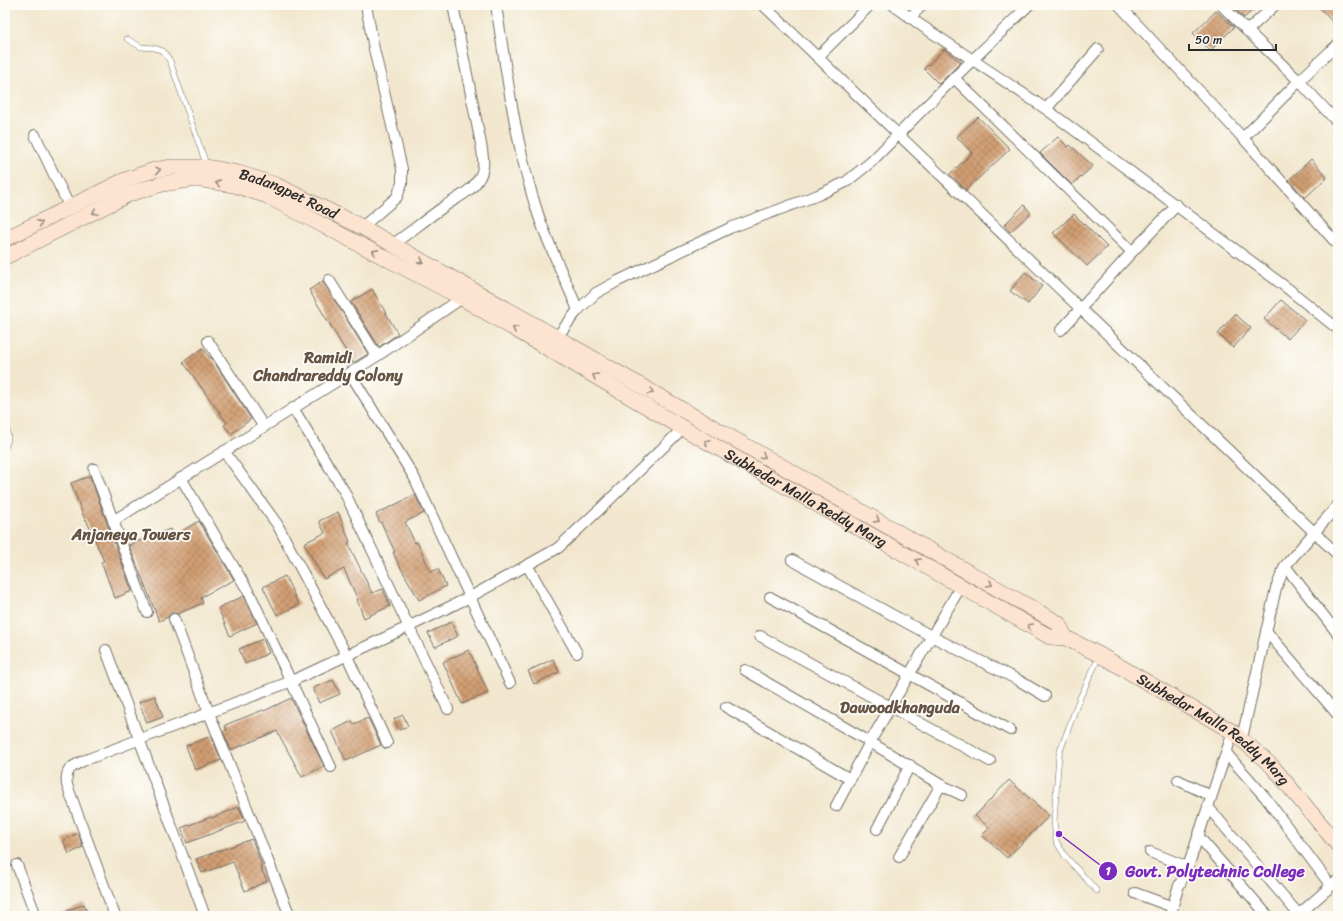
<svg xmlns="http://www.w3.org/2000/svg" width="1343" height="921" font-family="Sriracha,sans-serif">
<defs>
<pattern id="building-cross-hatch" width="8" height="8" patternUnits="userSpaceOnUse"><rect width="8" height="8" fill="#d19e72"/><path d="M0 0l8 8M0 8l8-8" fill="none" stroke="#aa815e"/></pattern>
</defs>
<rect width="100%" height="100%" fill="#fdfcf7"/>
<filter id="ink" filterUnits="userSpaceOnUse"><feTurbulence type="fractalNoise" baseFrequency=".025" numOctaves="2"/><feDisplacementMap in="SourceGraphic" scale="8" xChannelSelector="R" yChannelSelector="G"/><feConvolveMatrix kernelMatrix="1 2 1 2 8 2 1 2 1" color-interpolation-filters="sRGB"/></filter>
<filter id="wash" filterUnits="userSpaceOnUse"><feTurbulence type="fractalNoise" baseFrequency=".012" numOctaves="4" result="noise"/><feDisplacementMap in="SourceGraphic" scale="16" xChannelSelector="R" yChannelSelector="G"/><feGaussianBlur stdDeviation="0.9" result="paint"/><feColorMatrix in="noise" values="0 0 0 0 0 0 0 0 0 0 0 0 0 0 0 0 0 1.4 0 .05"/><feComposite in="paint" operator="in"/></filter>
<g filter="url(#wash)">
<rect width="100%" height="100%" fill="#f2e7ce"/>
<g id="blocks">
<g fill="url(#building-cross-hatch)">
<path d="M1237 5H1259L1244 18 1234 8Z"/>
<path d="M1317 5H1338V28Z"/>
<path d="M1216 11 1234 27 1210 51 1193 33Z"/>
<path d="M944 49 961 62 939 84 924 69Z"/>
<path d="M978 117 1010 149 966 190 950 174 972 153 957 137Z"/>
<path d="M1058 137 1068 147 1070 145 1093 166 1072 185 1040 153Z"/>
<path d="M1311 159 1327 177 1305 198 1289 180Z"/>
<path d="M1024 205 1031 213 1010 232 1004 225Z"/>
<path d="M1074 214 1107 247 1087 266 1053 233Z"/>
<path d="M1025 272 1042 286 1028 304 1010 291Z"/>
<path d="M323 281 368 354 353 363 309 290Z"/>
<path d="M372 289 398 334 379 347 351 302Z"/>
<path d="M1281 300 1305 320 1288 339 1264 319Z"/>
<path d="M1235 314 1251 328 1233 348 1218 334Z"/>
<path d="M203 348 210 358 211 357 251 419 231 434 224 425 227 423 183 362Z"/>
<path d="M90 476 132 591 115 598 101 562 104 561 86 519 85 520 71 483Z"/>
<path d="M415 495 424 513 405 522 415 543 417 542 431 572 438 569 446 586 419 600 397 561 393 552H395L381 522 380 523 376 514Z"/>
<path d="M338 512 350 542 348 543 372 593 383 589 390 606 364 618 357 600H358L344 569 324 579 304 543 325 533 319 521Z"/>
<path d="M199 521 234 580 201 597 203 603 177 614 171 613 168 617 159 621 129 545 170 529 173 536Z"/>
<path d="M285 576 299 605 277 615 263 587Z"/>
<path d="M244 596 257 623 230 636 218 608Z"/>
<path d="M451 622 458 636 435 647 428 633Z"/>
<path d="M263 639 269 653 245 664 239 649Z"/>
<path d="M469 650 488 693 462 704 443 662Z"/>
<path d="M553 659 559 672 534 684 528 671Z"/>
<path d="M333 680 340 694 319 703 313 688Z"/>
<path d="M155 696 163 717 147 723 139 702Z"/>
<path d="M291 698 324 766 302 777 277 731 231 750 223 732 227 730 225 725 263 710 264 711Z"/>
<path d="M403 715 408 726 399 730 394 719Z"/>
<path d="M368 718 381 745 346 761 332 731 352 721 354 724Z"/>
<path d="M211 736 221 760 195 770 186 746Z"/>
<path d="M1009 780 1049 816 1007 858 982 835 990 828 975 816Z"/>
<path d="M239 807 245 821 187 843 181 828 211 817 212 818Z"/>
<path d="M78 833 83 847 69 854 63 840Z"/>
<path d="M252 839 262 866H260L267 881 245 891 233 862 202 873 196 859Z"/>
<path d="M84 904 89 916H55Z"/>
</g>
</g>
</g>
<g filter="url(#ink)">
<use href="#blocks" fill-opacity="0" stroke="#716d64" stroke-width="1"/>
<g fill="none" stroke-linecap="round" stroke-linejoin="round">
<g stroke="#716d64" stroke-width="6">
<g id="service">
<path d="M127 39 141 47 154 48 163 51 170 61 206 164"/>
<path d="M5 419 8 439 5 448"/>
<path d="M1097 891 1065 856 1056 841 1054 821 1059 754 1078 702 1099 657"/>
</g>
</g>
<g stroke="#716d64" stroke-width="12">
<g id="minor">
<path d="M496 5C507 76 516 149 539 217 550 248 565 279 578 310"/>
<path d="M763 5 1338 555"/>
<path d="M893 5 922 26 1046 109 1287 288 1338 329"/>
<path d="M1119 5 1243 138 1338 245"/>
<path d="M1221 5 1299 81 1338 123"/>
<path d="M911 17 922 5"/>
<path d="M1247 31 1275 5"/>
<path d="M818 57 870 5"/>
<path d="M954 78 1132 252"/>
<path d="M1046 109 1098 49"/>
<path d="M35 135 70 208"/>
<path d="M1243 138 1299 81 1338 44"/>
<path d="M362 227 397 197 402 183V169L374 49 366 5"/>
<path d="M392 245C409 233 425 220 442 208 454 199 470 193 478 180 486 169 483 156 481 144L453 5"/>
<path d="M329 280 377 356"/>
<path d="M1061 330 1132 252 1177 205"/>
<path d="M208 341 264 427"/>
<path d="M553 342 578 310 596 293 618 281 730 228 818 195 846 182 871 162 954 78 1029 5"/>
<path d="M350 373 414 477 510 683"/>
<path d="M293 408 344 491 448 709"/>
<path d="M224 451 277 524 347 656 387 743"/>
<path d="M94 469 147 612"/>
<path d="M181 478 251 596 331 767"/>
<path d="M113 521 377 356 462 298"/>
<path d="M792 560 931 636 1018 680 1045 696"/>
<path d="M527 565 577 653"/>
<path d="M1285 566 1338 634"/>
<path d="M770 597 1010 730"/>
<path d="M174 619 209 713 290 916"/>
<path d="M1266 631 1338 715"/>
<path d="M760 636 990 761"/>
<path d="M106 650 205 916"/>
<path d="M745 670 870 742 941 785 962 795"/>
<path d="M726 707 850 779"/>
<path d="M1242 738 1276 588 1285 566 1338 505"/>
<path d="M1226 753 1265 797 1331 886"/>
<path d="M1178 780 1211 796"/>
<path d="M836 806 870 742 961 586"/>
<path d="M1208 807 1300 916"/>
<path d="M877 829 910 765"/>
<path d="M1198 836 1268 916"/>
<path d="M1150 852 1188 867"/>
<path d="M899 857 941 785"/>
<path d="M17 865 36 916"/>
<path d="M1135 893 1173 907"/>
<path d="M115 916 67 785C65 770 70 767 83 761L292 681 408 627 470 597 558 548 599 510 683 428"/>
<path d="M1170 916 1178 888 1188 867 1233 732"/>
<path d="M1297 916 1338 880"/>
</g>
</g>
<g stroke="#716d64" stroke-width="16">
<g id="secondary">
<path id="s1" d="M5 239 125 180 154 170 172 167H207L239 173 276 185 362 227 556 337 695 417 1058 623 1066 638"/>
<path id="s2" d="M5 257 129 194 162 184 196 179 234 185 267 196 462 298 683 428 1050 637 1066 638 1100 655 1233 732 1272 766 1338 845"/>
</g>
</g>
<use href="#service" stroke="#fff" stroke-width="5"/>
<use href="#minor" stroke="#fff" stroke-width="10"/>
<use href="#secondary" stroke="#fde4d1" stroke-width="15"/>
</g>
<defs><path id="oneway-chevron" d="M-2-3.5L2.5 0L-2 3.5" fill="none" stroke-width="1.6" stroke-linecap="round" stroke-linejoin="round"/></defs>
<g stroke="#94887e">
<use href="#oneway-chevron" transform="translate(158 170) rotate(-10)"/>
<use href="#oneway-chevron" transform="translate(218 183) rotate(-172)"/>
<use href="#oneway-chevron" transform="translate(95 212) rotate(153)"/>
<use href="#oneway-chevron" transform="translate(40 223) rotate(-26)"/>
<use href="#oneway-chevron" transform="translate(375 252) rotate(-152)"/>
<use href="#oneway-chevron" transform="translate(421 261) rotate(29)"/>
<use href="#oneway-chevron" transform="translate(515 329) rotate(-150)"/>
<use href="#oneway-chevron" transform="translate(595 376) rotate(-150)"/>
<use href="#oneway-chevron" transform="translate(651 392) rotate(30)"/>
<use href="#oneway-chevron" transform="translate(707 442) rotate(-150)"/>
<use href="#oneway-chevron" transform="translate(763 456) rotate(30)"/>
<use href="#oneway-chevron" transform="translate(877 520) rotate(30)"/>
<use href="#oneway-chevron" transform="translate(918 561) rotate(-150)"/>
<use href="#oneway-chevron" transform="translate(990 584) rotate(30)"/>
<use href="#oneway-chevron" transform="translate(1030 626) rotate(-150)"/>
</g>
</g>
<g text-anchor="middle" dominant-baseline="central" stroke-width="3.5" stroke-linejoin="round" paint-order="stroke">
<g font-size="15" fill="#2b2b2b" stroke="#fdfcf7">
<text stroke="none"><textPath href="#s1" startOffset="304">Badangpet Road</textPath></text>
<text stroke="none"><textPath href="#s2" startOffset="899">Subhedar Malla Reddy Marg</textPath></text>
<text stroke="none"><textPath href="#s2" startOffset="1370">Subhedar Malla Reddy Marg</textPath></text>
</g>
<g font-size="16" font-weight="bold" fill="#655344" stroke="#fdfcf7">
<text x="328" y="357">Ramidi<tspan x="328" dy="18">Chandrareddy Colony</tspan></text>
<text x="131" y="534">Anjaneya Towers</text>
<text x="900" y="707">Dawoodkhanguda</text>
</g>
</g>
<path fill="none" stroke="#7b2cbf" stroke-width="1.5" d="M1059 834L1108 871"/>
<g fill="#7b2cbf" stroke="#fdfcf7" stroke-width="1.5">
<circle cx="1059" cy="834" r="4"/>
<circle cx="1108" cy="871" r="10"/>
</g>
<g font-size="12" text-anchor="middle" font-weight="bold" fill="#fff">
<text x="1108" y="875">1</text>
</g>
<g font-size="16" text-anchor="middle" font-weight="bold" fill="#7b2cbf" stroke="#fdfcf7" stroke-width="3.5" stroke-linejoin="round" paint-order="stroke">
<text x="1215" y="877">Govt. Polytechnic College</text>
</g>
<rect width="1343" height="921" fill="none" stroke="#fdfcf7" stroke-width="20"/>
<path d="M1189 44v6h87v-6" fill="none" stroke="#2b2b2b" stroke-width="2"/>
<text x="1195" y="44" font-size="12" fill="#2b2b2b" stroke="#fdfcf7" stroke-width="3" paint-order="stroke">50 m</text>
</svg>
